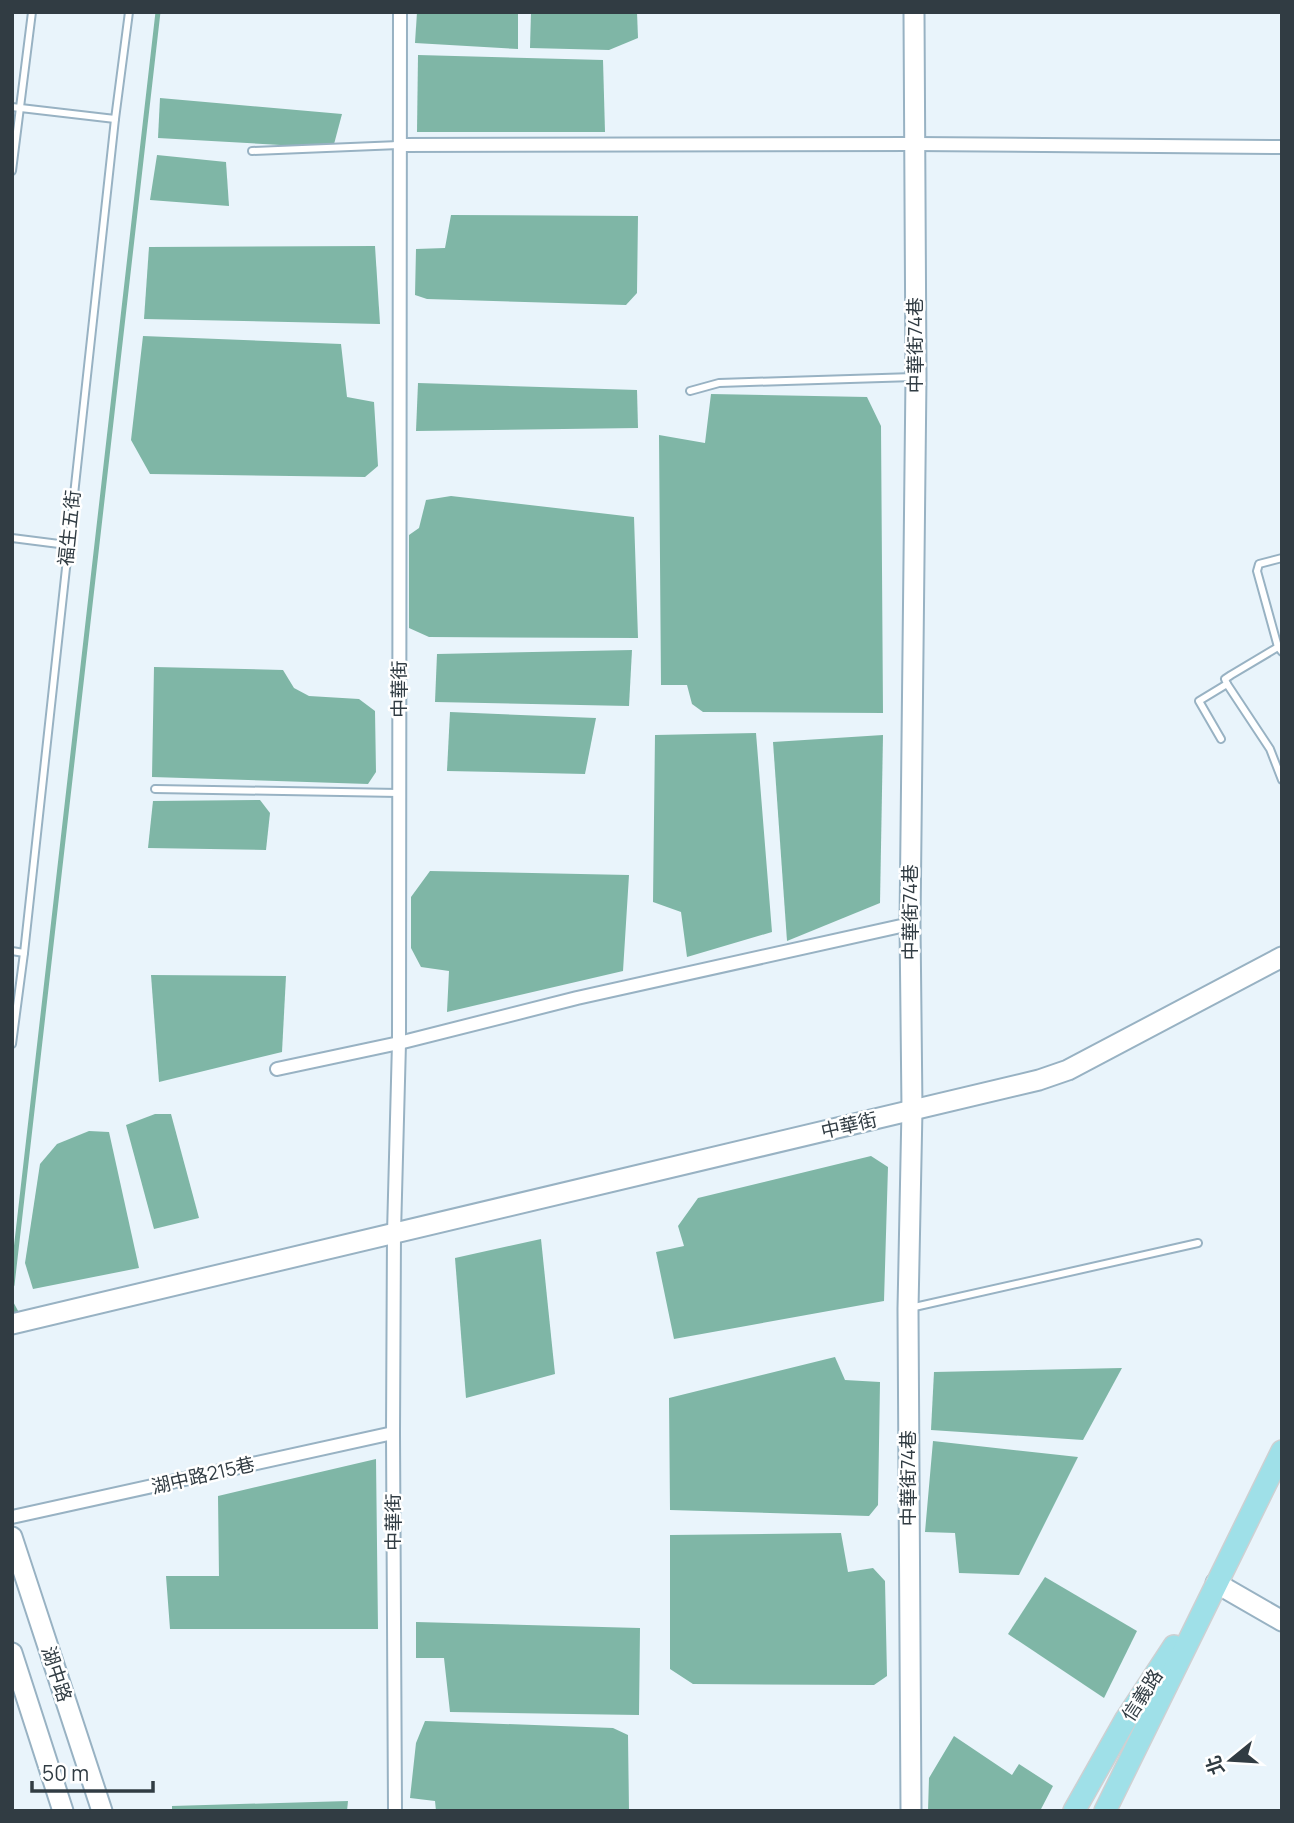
<svg xmlns="http://www.w3.org/2000/svg" width="1294" height="1823" font-family="Manrope,'Noto Sans TC',sans-serif">
<rect width="100%" height="100%" fill="#e9f4fb"/>
<g fill="#7fb6a6">
<path d="M417 12H518V49L415 43Z"/>
<path d="M531 12H637L638 38 609 50 530 48Z"/>
<path d="M418 55 603 60 605 132H417Z"/>
<path d="M160 98 342 114 333 148 158 138Z"/>
<path d="M157 155 226 162 229 206 150 200Z"/>
<path d="M451 215 638 216 637 293 626 305 427 299 415 295 416 249 445 248Z"/>
<path d="M375 246 380 324 144 319 149 247Z"/>
<path d="M143 336 341 344 347 397 374 402 378 466 365 477 150 474 131 440Z"/>
<path d="M418 383 637 390 638 428 416 431Z"/>
<path d="M711 394 867 397 881 426 883 713 703 712 692 704 687 685H661L659 435 705 443Z"/>
<path d="M451 496 634 517 638 638 429 637 409 628V535L419 528 426 500Z"/>
<path d="M632 650 629 706 435 702 437 654Z"/>
<path d="M154 667 283 670 294 688 309 696 359 699 375 711 376 772 368 784 152 777Z"/>
<path d="M450 712 596 718 585 774 447 771Z"/>
<path d="M756 733 772 932 687 957 681 912 653 902 655 735Z"/>
<path d="M883 735 880 903 787 941 773 742Z"/>
<path d="M260 800 270 813 266 850 148 848 153 801Z"/>
<path d="M430 871 629 875 623 971 447 1012 449 971 421 967 411 948V897Z"/>
<path d="M151 975 286 976 282 1052 159 1082Z"/>
<path d="M155 1114H171L199 1218 154 1229 126 1125Z"/>
<path d="M89 1131 109 1132 139 1268 33 1289 25 1263 40 1164 57 1144Z"/>
<path d="M871 1156 888 1167 884 1301 674 1339 656 1252 684 1246 678 1226 698 1198Z"/>
<path d="M541 1239 555 1374 466 1398 455 1258Z"/>
<path d="M835 1357 845 1380 880 1382 878 1505 869 1516 670 1510 669 1398Z"/>
<path d="M1122 1368 1083 1440 931 1430 934 1372Z"/>
<path d="M933 1441 1078 1457 1019 1575 959 1573 955 1533 925 1532Z"/>
<path d="M376 1459 378 1629H170L166 1576H219L218 1496Z"/>
<path d="M841 1533 848 1572 873 1568 885 1581 887 1676 874 1685 693 1684 670 1669V1535Z"/>
<path d="M1045 1577 1137 1631 1104 1698 1008 1634Z"/>
<path d="M416 1622 640 1628 639 1715 450 1712 444 1658H416Z"/>
<path d="M425 1721 613 1728 628 1735 629 1811H436L435 1801 410 1798 416 1743Z"/>
<path d="M954 1736 1012 1775 1019 1764 1053 1786 1040 1811H928L929 1778Z"/>
<path d="M348 1801 347 1811H172V1806Z"/>
</g>
<g fill="none" stroke-linecap="round" stroke-linejoin="round">
<g stroke="#7fb6a6" stroke-width="5">
<path d="M12 1285 158 12"/>
<path d="M12 1305 19 1318"/>
</g>
<g stroke="#98b2c3" stroke-width="10">
<g id="lane">
<path d="M12 107 115 119"/>
<path d="M252 151 399 145"/>
<path d="M12 171 32 12"/>
<path d="M690 391 719 383 914 377"/>
<path d="M12 538 67 545"/>
<path d="M1282 558 1259 564 1257 571 1278 647 1282 652"/>
<path d="M1227 684 1270 749 1282 780"/>
<path d="M1221 739 1199 701 1227 684 1225 679 1231 675 1278 647"/>
<path d="M155 789 399 793"/>
<path d="M12 951 24 953"/>
<path d="M12 1044 24 953 115 119 129 12"/>
<path d="M910 1308 1198 1243"/>
</g>
</g>
<g stroke="#98b2c3" stroke-width="16">
<g id="street">
<path d="M399 145 915 144 1282 147"/>
<path d="M277 1069 399 1043 577 998 910 924"/>
<path d="M12 1517 393 1433"/>
<path d="M395 1811 393 1433 394 1233 399 1043 400 12"/>
</g>
</g>
<g stroke="#98b2c3" stroke-width="23">
<g id="secondary">
<path d="M12 1324 1039 1080 1068 1070 1282 957"/>
<path d="M12 1537 102 1811"/>
<path d="M1216 1583 1282 1621"/>
<path d="M12 1653 63 1811"/>
<path d="M911 1811 908 1309 912 1109 910 924 916 377 914 12"/>
</g>
</g>
<g stroke="#ced0d2" stroke-width="24">
<g id="primary">
<path d="M1074 1811 1126 1719 1174 1646"/>
<path d="M1105 1811 1282 1451"/>
</g>
</g>
<use href="#lane" stroke="#fff" stroke-width="6"/>
<use href="#street" stroke="#fff" stroke-width="12"/>
<use href="#secondary" stroke="#fff" stroke-width="19"/>
<use href="#primary" stroke="#9fe0e8" stroke-width="21"/>
</g>
<g text-anchor="middle" dominant-baseline="central" stroke-width="5" stroke-linejoin="round" paint-order="stroke">
<g font-size="19" fill="#313c43" stroke="#fff">
<text transform="translate(915 345) rotate(-90)">中華街74巷</text>
<text transform="translate(69 528) rotate(-84)">福生五街</text>
<text transform="translate(399 689) rotate(-90)">中華街</text>
<text transform="translate(910 912) rotate(-90)">中華街74巷</text>
<text transform="translate(849 1125) rotate(-13)">中華街</text>
<text transform="translate(203 1475) rotate(-13)">湖中路215巷</text>
<text transform="translate(908 1478) rotate(-90)">中華街74巷</text>
<text transform="translate(393 1522) rotate(-90)">中華街</text>
<text transform="translate(57 1674) rotate(72)">湖中路</text>
<text transform="translate(1142 1695) rotate(-57)">信義路</text>
</g>
</g>
<rect width="1294" height="1823" fill="none" stroke="#313c43" stroke-width="28"/>
<g transform="translate(1231 1760) rotate(252)" stroke="#ffffff" stroke-width="5" paint-order="stroke">
<path d="M0-5L12 26L0 18L-12 26Z" fill="#313c43"/>
<text y="-10" font-size="19" font-weight="bold" text-anchor="middle" fill="#313c43">北</text>
</g>
<path d="M32 1781v10h121v-10" fill="none" stroke="#313c43" stroke-width="3.5"/>
<text x="42" y="1781" font-size="21" fill="#313c43" stroke="#ffffff" stroke-width="5" paint-order="stroke">50 m</text>
</svg>
